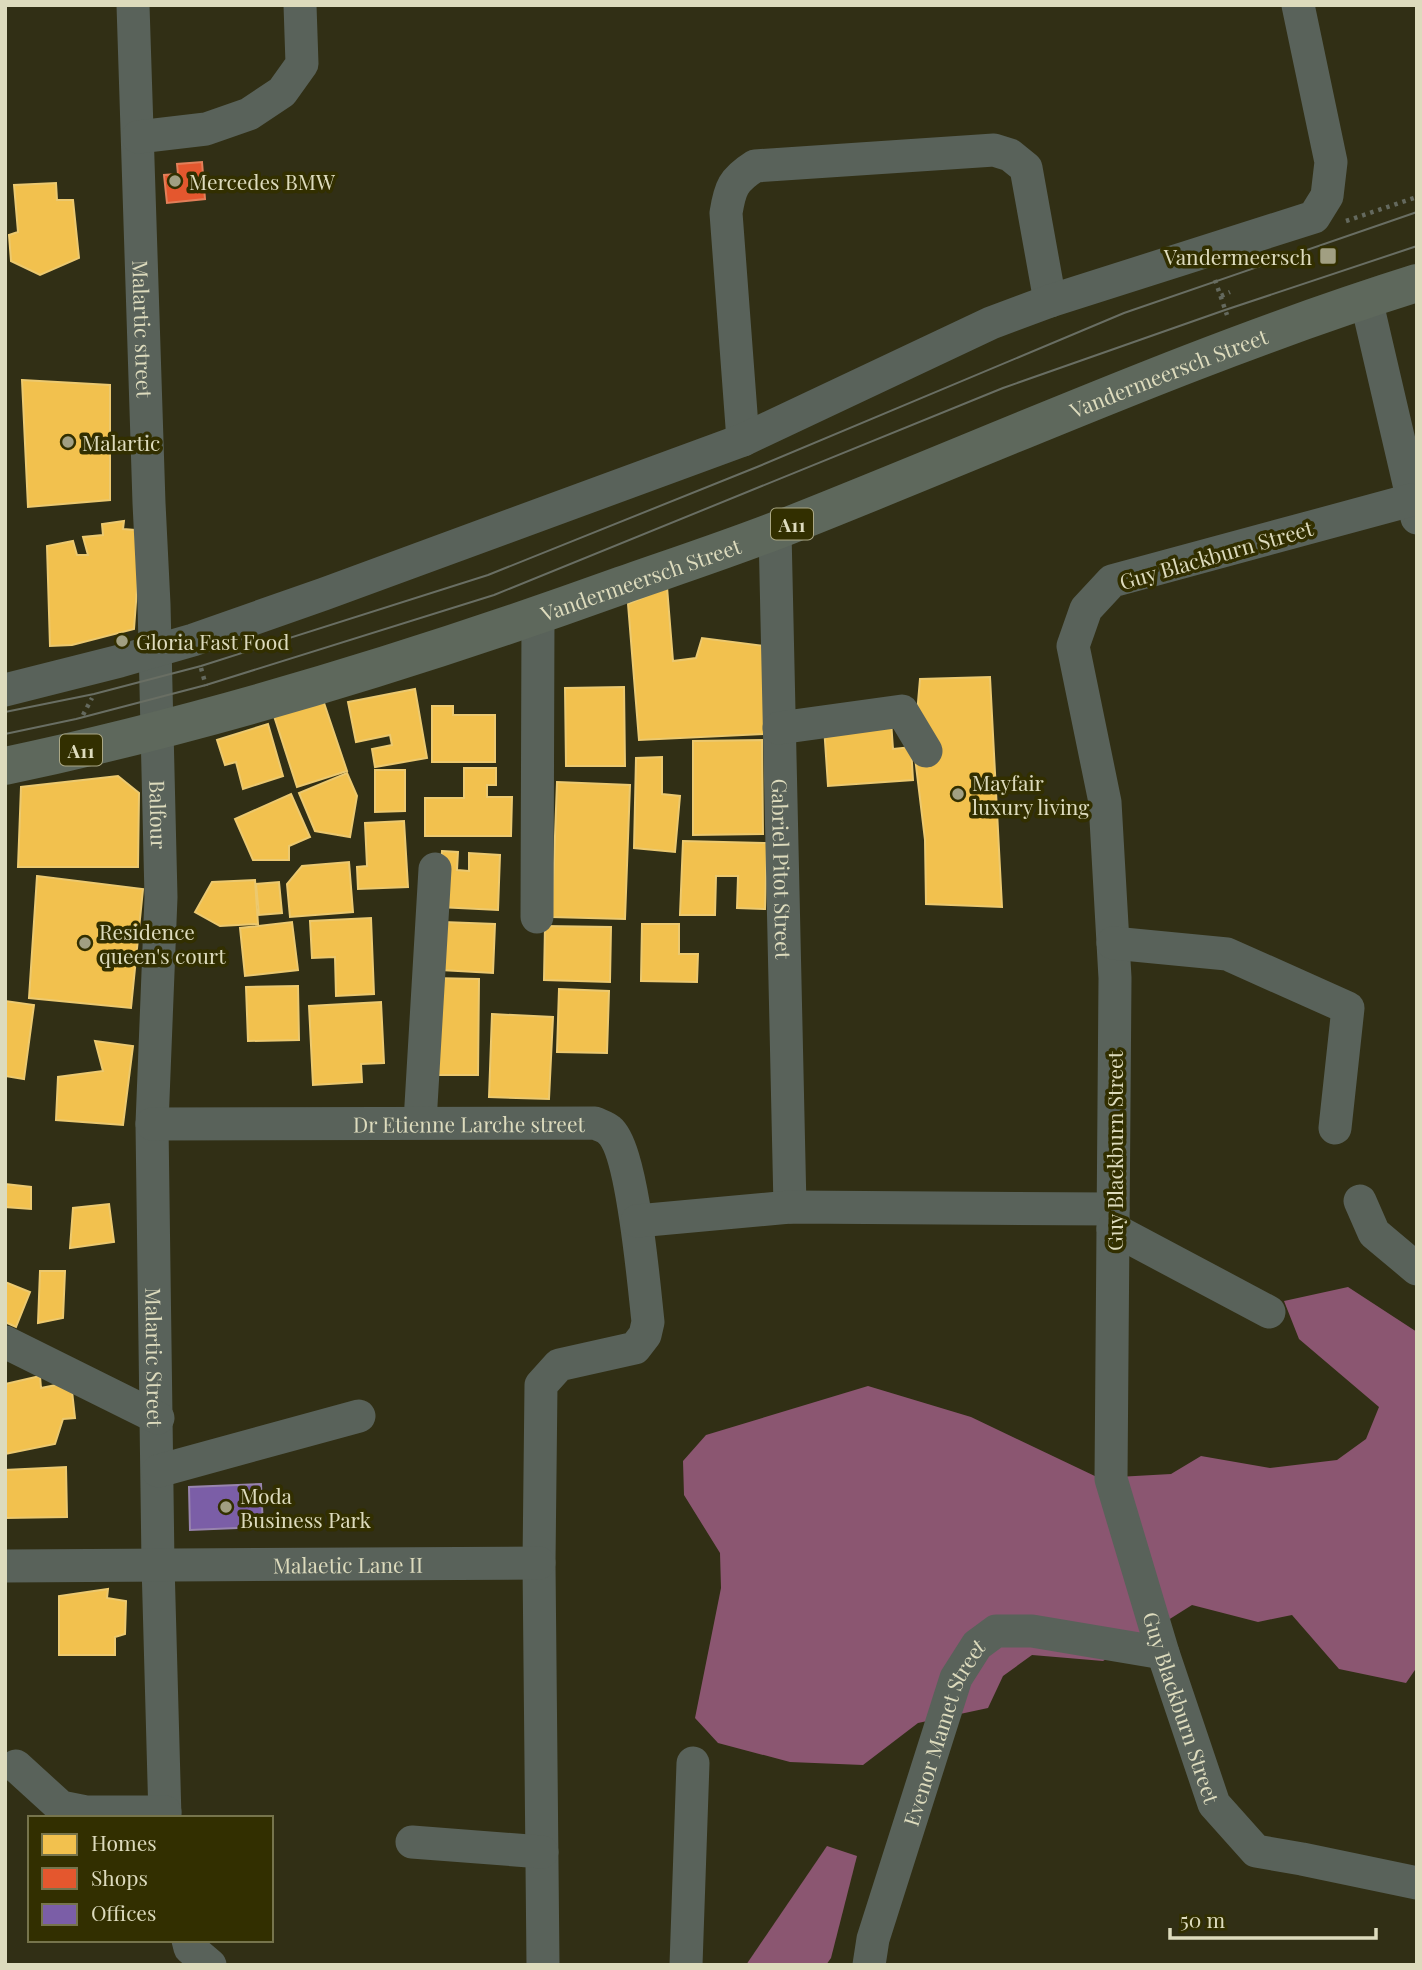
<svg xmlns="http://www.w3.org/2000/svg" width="1422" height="1970" font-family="'Playfair Display',serif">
<rect width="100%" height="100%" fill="#312f15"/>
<g fill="#8b5671">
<path d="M1348 1287 1417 1332V1667L1406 1683 1339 1669 1292 1615 1258 1622 1192 1605 1103 1661 1032 1655 1003 1676 988 1708 918 1723 863 1765 790 1762 718 1743 695 1718 721 1588 720 1553 684 1495 683 1461 706 1435 868 1386 971 1417 1099 1478 1171 1474 1201 1456 1270 1468 1337 1460 1366 1439 1379 1407 1299 1339 1284 1301Z"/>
<path d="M827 1846 857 1856 831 1958 826 1965H746Z"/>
</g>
<g fill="#f2c14e" stroke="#ecc96f" stroke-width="2">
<path d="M56 183 57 200H73L79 258 40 275 11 261 9 235 18 232 14 185Z"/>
<path d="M22 380 110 385V500L28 507Z"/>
<path d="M124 521 123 529 135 530 138 575 134 629 72 645 50 646 47 546 73 541 77 555H88L83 537 103 535 102 524Z"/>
<path d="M667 587 673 661 696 658 702 638 764 646V734L639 740 628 604Z"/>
<path d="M990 677 1002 907 926 904 925 840 914 749 920 679Z"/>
<path d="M624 687 625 766H566L565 688Z"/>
<path d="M415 689 427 758 375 767 372 749 392 745 390 735 356 742 348 702Z"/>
<path d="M322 697 347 771 297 787 273 713Z"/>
<path d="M432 706H453V715H495V762H432Z"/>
<path d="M891 721 893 749 911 747 913 780 828 786 824 726Z"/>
<path d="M268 724 283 776 243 789 236 762 225 765 217 740Z"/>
<path d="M762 740 763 834 693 835V741Z"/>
<path d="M662 757V794L680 796 675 852 634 848 636 758Z"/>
<path d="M464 768H496V785H487V797H512L511 836H425V798H464Z"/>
<path d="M375 770H405V811L375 812Z"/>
<path d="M347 773 357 796 350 837 315 831 299 793Z"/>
<path d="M118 776 139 793 138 867H18L21 787Z"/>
<path d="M557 782 630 785 625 919 552 917Z"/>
<path d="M291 794 310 837 289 846V860H253L235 819Z"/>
<path d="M404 821 408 887 358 889 357 867 367 866 365 823Z"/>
<path d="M683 841 767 843 765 909 737 908 738 876H716L715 915H680Z"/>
<path d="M442 851 458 852 457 870 469 871V853L500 855 498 910 439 907Z"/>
<path d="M349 862 353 912 290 917 287 884 302 866Z"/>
<path d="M37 876 143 889 131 1008 29 998Z"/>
<path d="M255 880 258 924 220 926 195 912 212 882Z"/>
<path d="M279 882 282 913 259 915 256 884Z"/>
<path d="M371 918 374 994 336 996 335 957 312 958 310 921Z"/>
<path d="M292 922 298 970 245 976 240 928Z"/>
<path d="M443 922 495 924 493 973 441 970Z"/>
<path d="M642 924H679V954H698L697 982 641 981Z"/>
<path d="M545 926 611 927 610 982 544 980Z"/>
<path d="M432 978 479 979 478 1075H432Z"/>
<path d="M298 986 299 1040 248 1041 246 987Z"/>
<path d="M559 989 609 991 607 1053 557 1052Z"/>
<path d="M5 1001 34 1005 24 1079 5 1076Z"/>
<path d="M381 1002 384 1063 361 1064 362 1082 313 1085 309 1006Z"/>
<path d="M492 1014 553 1017 549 1099 489 1097Z"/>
<path d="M95 1041 133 1046 123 1125 56 1120 58 1077 103 1071Z"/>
<path d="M5 1184 31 1187V1209L5 1207Z"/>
<path d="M109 1204 114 1242 70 1248 73 1208Z"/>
<path d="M40 1271H65L63 1318 38 1323Z"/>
<path d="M5 1282 30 1292 16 1327 5 1322Z"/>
<path d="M40 1376 41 1388 71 1382 75 1418 63 1419 55 1444 5 1454V1384Z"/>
<path d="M66 1467 67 1517 5 1518V1470Z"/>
<path d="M108 1589 107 1598 126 1601 125 1634 115 1637V1655H59V1596Z"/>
</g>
<path fill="#e4572e" stroke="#e27f59" stroke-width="2" d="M202 162 205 199 167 203 164 175 178 174 177 164Z"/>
<path fill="#7b5ea7" stroke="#9884ae" stroke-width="2" d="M261 1484 263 1527 190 1530 189 1487Z"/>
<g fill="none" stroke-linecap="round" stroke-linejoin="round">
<g stroke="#64695e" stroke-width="4.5" stroke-dasharray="3.5 5" stroke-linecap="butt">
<path d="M1346 221 1417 197"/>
<path d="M1215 280 1227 315"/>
<path d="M1221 296 1230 292"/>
<path d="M201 668 206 686"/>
<path d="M83 715 92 698"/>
</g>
<g stroke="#59625a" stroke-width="33">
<path id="s1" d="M133 5 149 503 154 604 161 897 152 1124 158 1564 165 1818"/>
<path d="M138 137 206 129 249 114 282 92 302 64 300 5"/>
<path d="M1366 299 1417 518"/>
<path d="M743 440 726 213C730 188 733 180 755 166L994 150 1010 155 1026 168 1050 301"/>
<path id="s2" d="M1411 500 1112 581 1086 609 1073 646 1105 802 1115 978 1111 1479 1163 1653 1214 1804 1256 1851 1302 1859 1417 1883"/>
<path id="s3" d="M775 531 790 1207"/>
<path d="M5 690 120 661 193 640 324 594 743 440 991 323 1050 301 1314 217 1327 196 1331 162 1298 5"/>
<path d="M779 728 902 711 926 751"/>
<path d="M537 917 538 616"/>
<path d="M1113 943 1227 954 1348 1008 1335 1128"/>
<path d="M420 1122 435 869"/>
<path id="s4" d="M152 1124 595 1123C599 1125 606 1127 609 1130 633 1150 644 1287 648 1322L645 1335 635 1348 559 1365 541 1385 539 1563 543 1965"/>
<path d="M1360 1201 1374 1233 1417 1269"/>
<path d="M637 1221 790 1207 1113 1209"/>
<path d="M1113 1229 1269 1312"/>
<path d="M5 1342 158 1418"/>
<path d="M158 1471 359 1416"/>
<path id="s5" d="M5 1566 539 1563"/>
<path d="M16 1766 61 1807 86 1812H165"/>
<path d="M412 1842 542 1852"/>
<path d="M188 1940 190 1948 210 1965"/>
<path d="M686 1965 693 1763"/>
<path id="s6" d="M869 1965 873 1939 956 1678 977 1645 996 1631H1032L1163 1653"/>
</g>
<path stroke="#5e685c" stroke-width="38" id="s7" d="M5 766C214 722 417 659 617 587 671 568 726 550 780 529 991 446 1200 351 1417 283"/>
<g stroke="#696e63" stroke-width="2">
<path d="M5 712 94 694 201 666 488 575 757 467 1124 313 1417 212"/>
<path d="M5 734 76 719 206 685 494 595 1003 388 1225 310 1417 246"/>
</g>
</g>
<g fill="#a19f82" stroke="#322f00" stroke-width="2.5">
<circle cx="175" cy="181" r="7"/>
<rect x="1319" y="247" width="18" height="18" rx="3.5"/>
<circle cx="68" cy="442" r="7"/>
<circle cx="122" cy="641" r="7"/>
<circle cx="958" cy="794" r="7"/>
<circle cx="85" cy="943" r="7"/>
<circle cx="226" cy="1507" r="7"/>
</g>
<g text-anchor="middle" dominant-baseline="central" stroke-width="7" stroke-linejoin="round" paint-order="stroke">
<g fill="#322f00" stroke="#aaa784" stroke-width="2">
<rect x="771" y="508.5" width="42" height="31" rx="5"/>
<rect x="60" y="734.5" width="42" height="31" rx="5"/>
</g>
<g font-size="19" font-weight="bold" fill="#dddbbd">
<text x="792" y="524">A11</text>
<text x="81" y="750">A11</text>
</g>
<g font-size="21" fill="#dddbbd" stroke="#322f00" text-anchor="start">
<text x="189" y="181">Mercedes BMW</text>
<text x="1312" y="256" text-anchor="end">Vandermeersch</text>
<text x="82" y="442">Malartic</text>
<text x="136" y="641">Gloria Fast Food</text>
<text x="972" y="782">Mayfair<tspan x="972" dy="24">luxury living</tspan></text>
<text x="99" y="931">Residence<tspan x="99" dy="24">queen's court</tspan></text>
<text x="240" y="1495">Moda<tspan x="240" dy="24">Business Park</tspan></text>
</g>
<g font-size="21" fill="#dddbbd" stroke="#322f00">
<text stroke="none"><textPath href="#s1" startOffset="324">Malartic street</textPath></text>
<text stroke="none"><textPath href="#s7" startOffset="1230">Vandermeersch Street</textPath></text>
<text transform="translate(1216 554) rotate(-16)">Guy Blackburn Street</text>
<text stroke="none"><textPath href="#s7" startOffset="663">Vandermeersch Street</textPath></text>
<text stroke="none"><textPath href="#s1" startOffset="810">Balfour</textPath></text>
<text stroke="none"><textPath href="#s3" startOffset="338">Gabriel Pitot Street</textPath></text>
<text stroke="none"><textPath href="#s4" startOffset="317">Dr Etienne Larche street</textPath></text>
<text transform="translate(1114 1151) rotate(-90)">Guy Blackburn Street</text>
<text stroke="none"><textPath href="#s1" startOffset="1353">Malartic Street</textPath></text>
<text stroke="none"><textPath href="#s5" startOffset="343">Malaetic Lane II</textPath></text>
<text stroke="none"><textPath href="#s2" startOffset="1463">Guy Blackburn Street</textPath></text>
<text stroke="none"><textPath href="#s6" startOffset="245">Evenor Mamet Street</textPath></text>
</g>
</g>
<rect width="1422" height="1970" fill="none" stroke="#dddbbd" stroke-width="14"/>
<rect x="28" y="1816" width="245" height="126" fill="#322f00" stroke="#76744c" stroke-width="2"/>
<rect x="42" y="1834" width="35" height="21" fill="#f2c14e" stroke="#76744c" stroke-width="2"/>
<text x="91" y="1851" font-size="21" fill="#dddbbd">Homes</text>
<rect x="42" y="1868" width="35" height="21" fill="#e4572e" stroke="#76744c" stroke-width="2"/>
<text x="91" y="1886" font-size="21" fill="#dddbbd">Shops</text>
<rect x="42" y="1904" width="35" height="21" fill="#7b5ea7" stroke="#76744c" stroke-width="2"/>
<text x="91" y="1921" font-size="21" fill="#dddbbd">Offices</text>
<path d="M1170 1928v10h206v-10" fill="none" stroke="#dddbbd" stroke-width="3.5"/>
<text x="1180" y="1928" font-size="21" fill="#dddbbd" stroke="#322f00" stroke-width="5" paint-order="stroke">50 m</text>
</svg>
